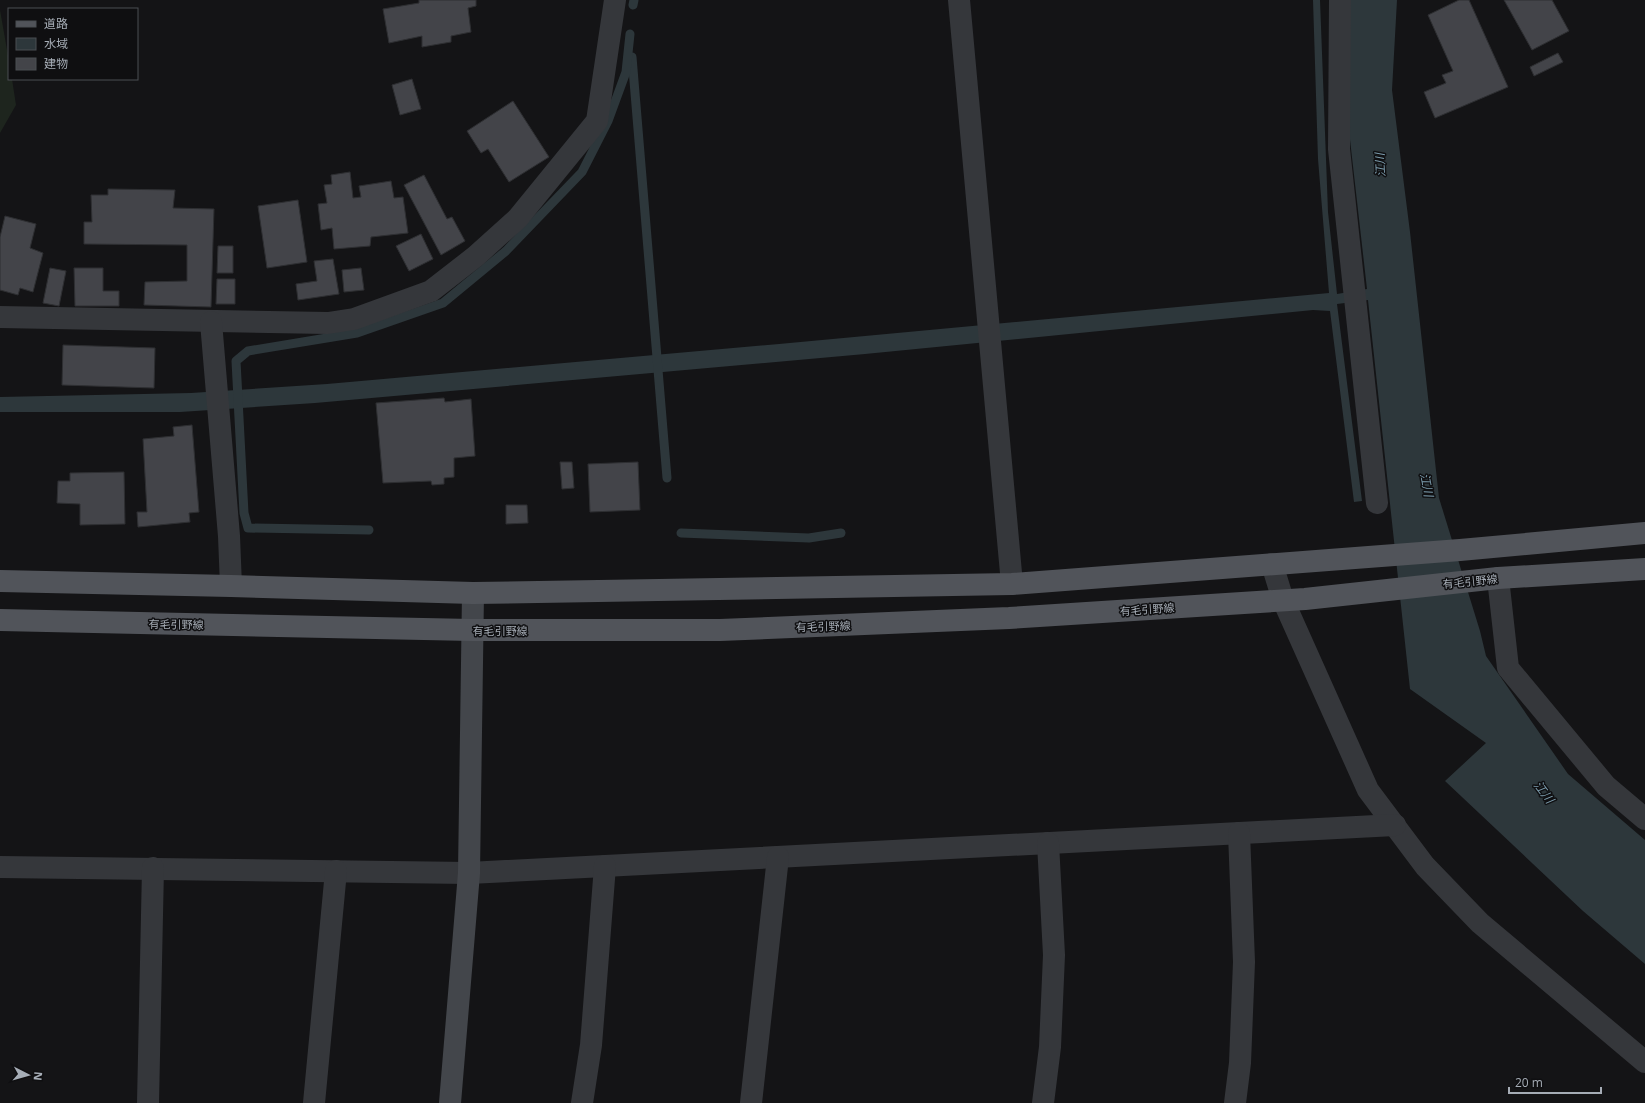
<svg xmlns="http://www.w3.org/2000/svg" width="1645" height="1103" font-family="'Open Sans','Noto Sans JP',sans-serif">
<rect width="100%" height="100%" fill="#141416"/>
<path fill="#1e251e" d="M0 10 9 61V79H12L16 105 0 133Z"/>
<path fill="#2d373b" d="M1313 0H1320L1328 212 1337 294 1367 289 1348 122 1350 0H1397L1392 90 1410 232 1439 498 1480 631 1486 656 1568 774 1645 840V964L1583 911 1445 781 1486 743 1410 689 1368 300 1337 304 1362 501 1354 502 1330 311 1313 310 865 354 315 403 180 412H0V397L191 393 327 384 779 344 1329 293 1318 159Z"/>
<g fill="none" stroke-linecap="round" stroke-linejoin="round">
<g stroke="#2d373b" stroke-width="9">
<path d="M633 5 634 0"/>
<path d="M632 57 667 478"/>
<path d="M369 530 248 528 244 513 236 361 248 351 357 333 443 303 506 251 582 172 608 121 626 72 630 34"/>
<path d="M681 533 809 538 841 533"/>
</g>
</g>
<g fill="#434449" stroke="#2e2f32">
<path d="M419 0H476V6L468 8 471 32 451 36V42L422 47V36L389 43 383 9 419 3Z"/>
<path d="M1459 0H1469L1508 87 1435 118 1424 92 1446 83 1442 75 1453 71 1428 15Z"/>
<path d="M1504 0H1552L1569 31 1532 50Z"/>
<path d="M1558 53 1563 62 1534 76 1530 67Z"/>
<path d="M412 79 421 109 400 115 392 85Z"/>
<path d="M513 101 549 157 509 182 488 149 481 153 467 131Z"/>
<path d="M350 172 353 198 361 197 359 186 391 181 394 198 403 197 408 233 371 237 370 246 334 249 332 228 321 230 318 204 327 203 324 185 332 184 331 175Z"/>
<path d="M424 175 447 219 452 217 465 241 441 255 404 185Z"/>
<path d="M108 189 175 190 173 208 214 209 211 307 144 305 145 282 187 281V245L84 244V222H92L91 195H108Z"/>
<path d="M298 200 307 262 267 268 258 206Z"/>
<path d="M5 216 36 224 30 248 43 253 33 292 20 288 18 295 0 290V237Z"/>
<path d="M421 234 433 259 409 271 396 246Z"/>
<path d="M218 246H233V273H217Z"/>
<path d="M333 259 339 294 298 300 296 284 317 281 314 261Z"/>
<path d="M50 268 66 271 59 306 43 303Z"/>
<path d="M74 268H103V291H119V306H75Z"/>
<path d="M361 268 364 290 344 292 342 270Z"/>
<path d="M217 279H235V304H216Z"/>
<path d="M63 345 155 348 154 388 62 385Z"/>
<path d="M444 398 445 402 471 399 475 456 454 458V477L444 478V484L432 485 431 481 383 483 376 403Z"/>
<path d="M192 425 199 512 189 513 190 522 138 527 137 512H147L143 439 174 436 173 427Z"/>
<path d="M560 462H572L574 488 562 489Z"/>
<path d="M638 462 640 510 590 512 588 464Z"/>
<path d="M124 472 125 524 80 525V504L57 503 58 481H70V473Z"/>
<path d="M506 505H527L528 523 506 524Z"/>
</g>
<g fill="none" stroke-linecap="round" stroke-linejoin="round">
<g stroke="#35373b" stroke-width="22">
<path d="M959 0 1012 584"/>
<path d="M1340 0 1339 149 1377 503"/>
<path d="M0 317 328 323 354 319 431 291 476 256 518 218 597 121 615 0"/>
<path d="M211 322 229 536 231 586"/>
<path d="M1272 564 1283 600 1368 790 1425 866 1480 923 1645 1062"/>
<path d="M1498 578 1508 668 1606 786 1645 819"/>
<path d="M0 867 469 873 1395 825"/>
<path d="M148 1103 153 868"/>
<path d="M314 1103 336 871"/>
<path d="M582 1103 591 1045 605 866"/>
<path d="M751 1103 778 857"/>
<path d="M1043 1103 1050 1047 1054 955 1048 843"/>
<path d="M1235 1103 1240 1063 1244 962 1239 833"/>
</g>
<path stroke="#43464b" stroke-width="22" d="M450 1103 469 873 473 593"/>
<g stroke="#51545a" stroke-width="22">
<path d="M0 581 231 586 473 593 1012 584 1460 550 1645 533"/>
<path d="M0 620 472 630H720L1009 618 1305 599 1498 578 1645 569"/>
</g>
</g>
<g text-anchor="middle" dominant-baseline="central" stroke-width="3" stroke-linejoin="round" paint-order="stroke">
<g font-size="11" fill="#a6adb6" stroke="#0f0f11">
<text transform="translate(1470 581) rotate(-6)">有毛引野線</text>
<text transform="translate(1147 609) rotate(-4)">有毛引野線</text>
<text transform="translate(176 624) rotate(1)">有毛引野線</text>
<text transform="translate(823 626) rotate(-2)">有毛引野線</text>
<text x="500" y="630">有毛引野線</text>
</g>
<g font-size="12" font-style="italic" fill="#7e9fb0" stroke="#0f0f11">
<text transform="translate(1380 165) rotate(-93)">江川</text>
<text transform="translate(1427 485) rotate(79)">江川</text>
<text transform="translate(1544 792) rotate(53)">江川</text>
</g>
</g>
<rect x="8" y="8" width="130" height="72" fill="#0f0f11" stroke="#4b4e53"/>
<rect x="16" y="21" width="20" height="6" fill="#51545a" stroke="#4b4e53"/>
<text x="44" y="28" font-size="12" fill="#a6adb6">道路</text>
<rect x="16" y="38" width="20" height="12" fill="#2d373b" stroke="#4b4e53"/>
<text x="44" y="48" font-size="12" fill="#a6adb6">水域</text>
<rect x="16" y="58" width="20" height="12" fill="#434449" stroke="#4b4e53"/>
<text x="44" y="68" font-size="12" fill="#a6adb6">建物</text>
<g transform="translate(28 1075) rotate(96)" stroke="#0f0f11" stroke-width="3" paint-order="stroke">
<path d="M0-3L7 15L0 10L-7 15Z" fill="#a6adb6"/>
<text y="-6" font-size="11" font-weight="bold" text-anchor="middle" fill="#a6adb6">N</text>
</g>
<path d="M1509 1087v6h92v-6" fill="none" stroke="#a6adb6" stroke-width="2"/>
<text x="1515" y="1087" font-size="12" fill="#a6adb6" stroke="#0f0f11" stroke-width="3" paint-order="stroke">20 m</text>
</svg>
